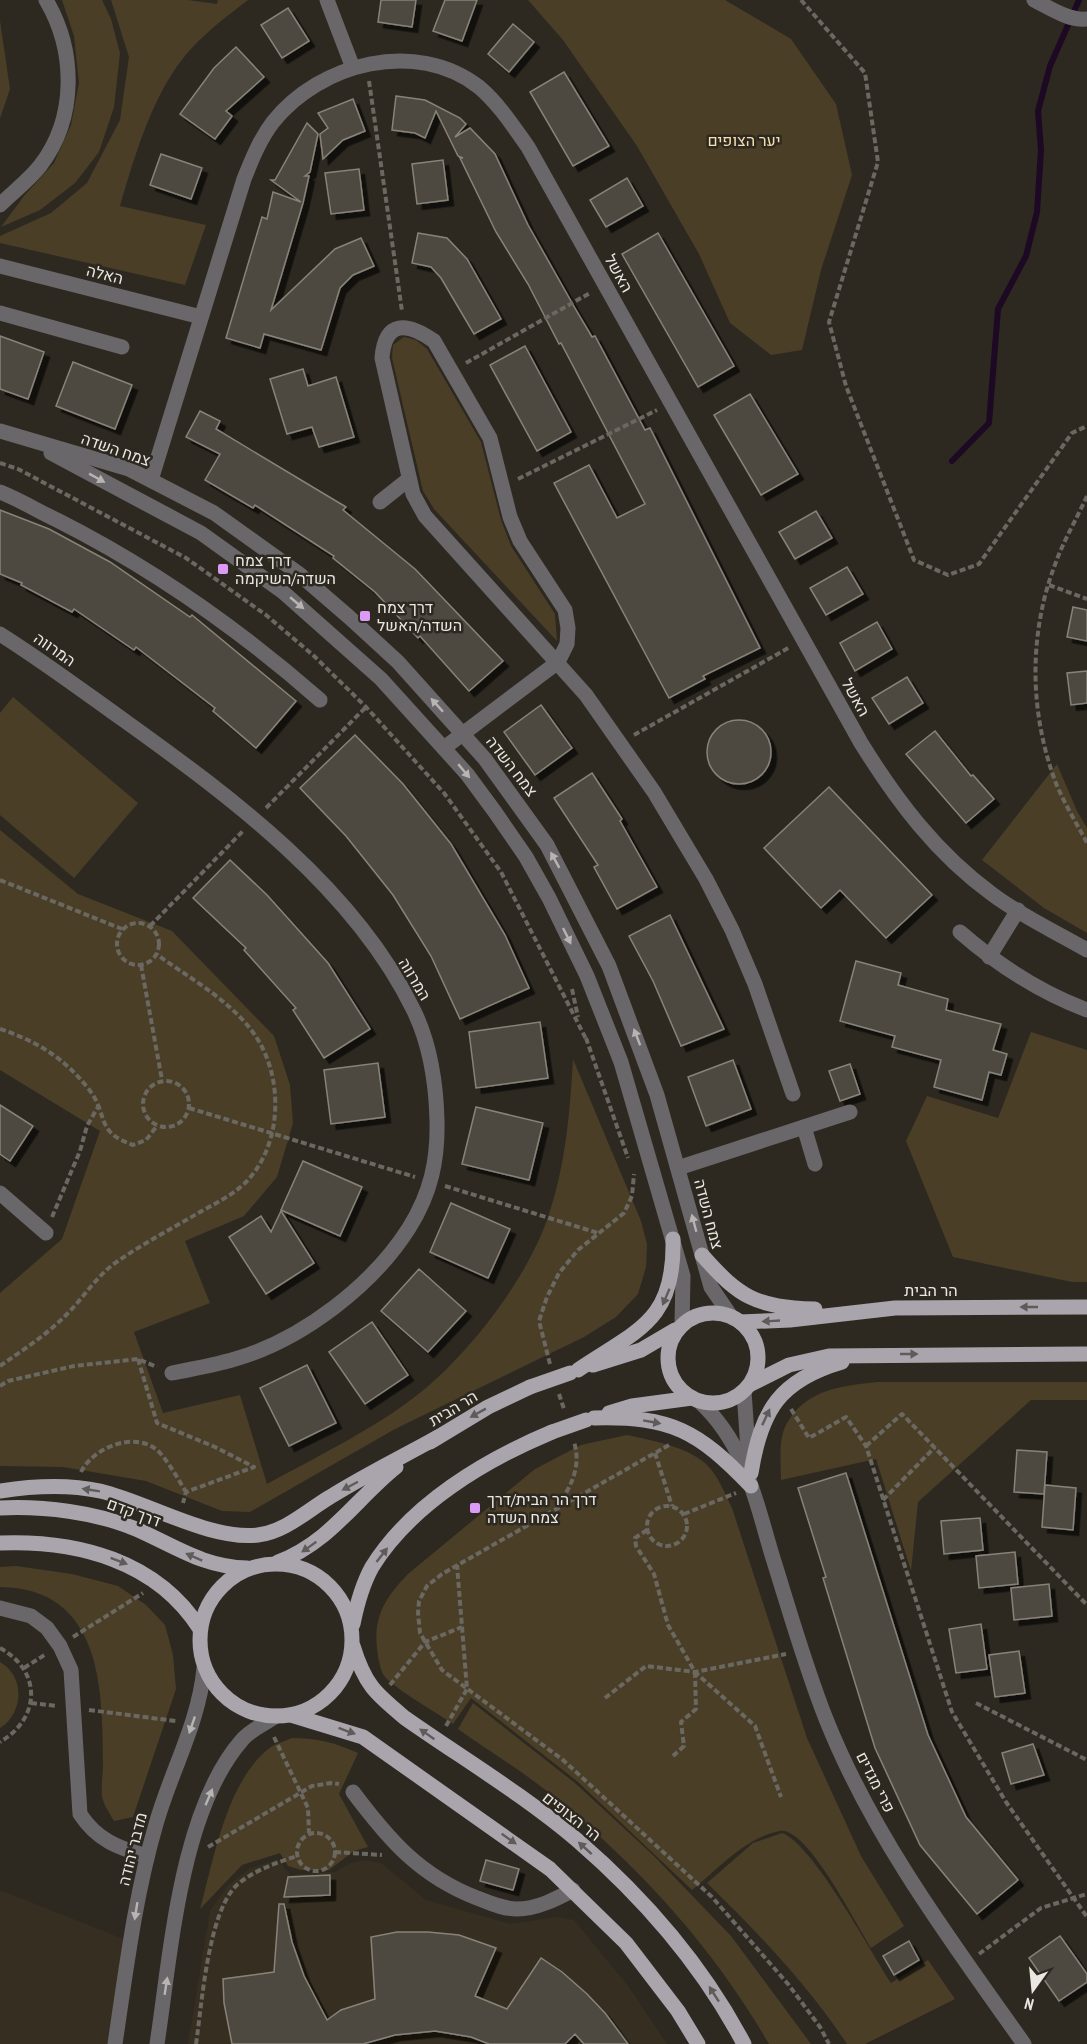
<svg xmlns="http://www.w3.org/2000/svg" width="1087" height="2044" font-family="'PT Sans Narrow',Heebo,sans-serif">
<defs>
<filter id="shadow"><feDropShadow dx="5.5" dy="5.5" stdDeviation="0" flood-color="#0009"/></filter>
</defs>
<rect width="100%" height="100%" fill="#2d2921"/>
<g fill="#362f21">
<path d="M278 1859 290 1875 335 1872 351 1863 365 1860 381 1863 426 1900 510 1924 557 1917 574 1920 628 1986 667 2044H188L210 1911 227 1886 249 1869Z"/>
<path d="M0 1890 131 1942 115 2044H0Z"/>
</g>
<g fill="#4a3e27">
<path d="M62 0H102L111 19 120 53 114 107 99 152 75 183 40 210 1 227 24 196 54 163 71 125 79 83 74 36Z"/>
<path d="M111 0H188L217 4 218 0H248C228 15 206 32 189 51 153 92 135 155 120 206L206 225 185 285 0 243V236L51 213 87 183 120 120 129 57Z"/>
<path d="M528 0H725L791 39 836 104 852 175 821 270 802 350 771 355 730 323 699 254 637 146 563 40Z"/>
<path d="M0 21 10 89 0 118Z"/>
<path d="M404 337 416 340 427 349 481 442 501 520 511 546 555 614 557 641 434 509 423 491 392 358 393 345Z"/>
<path d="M13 697 138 803 74 878 0 815V713Z"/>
<path d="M1057 764 1077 811 1087 828V933L1044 908 982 860Z"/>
<path d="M0 830 78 894 172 931 274 1036 290 1085 293 1123 277 1177 244 1216 185 1241 210 1303 134 1332 163 1413 240 1395 267 1484C318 1456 382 1425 426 1388 475 1346 531 1273 550 1211 566 1162 570 1110 573 1059L641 1221 647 1244 646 1267 638 1294 616 1317 584 1337 395 1429 250 1512 222 1511 146 1481 63 1467 0 1466V1293L62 1239 100 1131 0 1070Z"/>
<path d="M1031 1032 1087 1050V1282H1072L953 1257 906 1141 927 1096 998 1118Z"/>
<path d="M878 1382H1087V1400H1031L918 1502 911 1571 876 1459 781 1480C781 1464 778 1440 786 1425 805 1389 842 1386 878 1382Z"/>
<path d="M627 1435C653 1441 686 1446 706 1464 718 1475 725 1494 732 1508L807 1738 861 1856 904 1926 871 1948C857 1926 807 1826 780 1831 746 1837 718 1869 692 1890L578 1782 471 1698 453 1724C437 1713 397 1690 385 1677 381 1672 379 1662 378 1656 372 1619 383 1600 408 1574L535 1469 581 1445Z"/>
<path d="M16 1566 72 1574 118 1586 146 1605 165 1625 173 1655 176 1689 133 1817 114 1821C110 1814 103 1804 102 1796 101 1786 103 1774 103 1764 103 1687 101 1588 0 1587V1567Z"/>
<path d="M0 1662C25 1676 24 1713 0 1728Z"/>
<path d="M473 1703 575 1783 654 1856 731 1936 811 2044H769C715 1951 648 1876 565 1806 532 1777 493 1754 458 1729Z"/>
<path d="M292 1738C317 1738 336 1743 358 1753L339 1794 368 1847 354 1851 329 1870H301L288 1866 280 1853 242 1865 200 1909C214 1859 227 1779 271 1747 277 1743 286 1741 292 1738Z"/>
<path d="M782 1833C813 1844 870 1951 891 1983L928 1960 955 1999 865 2044H847C807 1984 759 1934 707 1883L753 1843Z"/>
</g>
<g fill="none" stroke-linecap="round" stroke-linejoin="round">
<path stroke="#1d0924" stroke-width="6" d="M952 461 989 423 998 309 1026 256 1037 212 1041 150 1038 111 1050 66 1079 0"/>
</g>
<g fill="#4d483f" stroke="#888379" stroke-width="1.5" filter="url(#shadow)">
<path d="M381 0H416L412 27 378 22Z"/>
<path d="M445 0H477L462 41 433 31Z"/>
<path d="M288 8 309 41 282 58 261 25Z"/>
<path d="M513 24 534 42 509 72 488 54Z"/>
<path d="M236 47 264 77 226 111 232 116 215 139 180 114 214 68Z"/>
<path d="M564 72 609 146 573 166 530 92Z"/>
<path d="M396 96 425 100 460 118 466 124 455 137 470 128 495 154 528 225 576 310 592 337 595 336 645 430 650 428 760 648 703 676 705 679 669 698 554 483 589 465 617 518 645 504 561 343 559 344 528 284 496 232 460 158H463L458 156 436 111 425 138 415 133 392 130Z"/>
<path d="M353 99 365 131 343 140 323 159 320 134 328 128 318 113Z"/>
<path d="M307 123 318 134 310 172 305 176H309L303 203 271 310 335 249 361 238 374 266 353 275 340 288 321 350 264 334 260 348 226 338 262 217 267 219 273 192 301 202 271 180H275Z"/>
<path d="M161 154 202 168 191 199 150 185Z"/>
<path d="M443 160 448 200 417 204 412 164Z"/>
<path d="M359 169 364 210 331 214 325 173Z"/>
<path d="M627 178 643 206 606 227 590 200Z"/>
<path d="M418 233 447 238 467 259 501 319 474 334 441 278 431 267 412 263Z"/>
<path d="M658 233 734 366 698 387 622 254Z"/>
<path d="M0 336 44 352 28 399 0 389Z"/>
<path d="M525 346 571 432 537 451 490 365Z"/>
<path d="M73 362 132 385 115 429 56 406Z"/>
<path d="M303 369 308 386 336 377 354 437 319 447 312 427 287 434 270 379Z"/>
<path d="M750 394 798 474 761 495 714 415Z"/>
<path d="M200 411 220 421 216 429 346 507 343 510 415 569 503 661 469 691 420 636 418 638 375 592 333 558 334 556 255 505 253 508 205 480 220 454 186 437Z"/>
<path d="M0 510 49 529 110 562 190 617 192 615 296 701 256 748 213 711 215 708 136 647 134 650 74 609 72 612 21 585 22 583 0 574Z"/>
<path d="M816 511 832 538 795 559 779 532Z"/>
<path d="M847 567 863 594 826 615 810 588Z"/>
<path d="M1073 607 1087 610V641L1067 637Z"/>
<path d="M877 622 892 649 855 671 840 643Z"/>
<path d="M1087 671V703L1071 705 1067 673Z"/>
<path d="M907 677 923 703 889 724 872 698Z"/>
<path d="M541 705 572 748 535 775 504 732Z"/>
<circle cx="739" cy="752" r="32"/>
<path d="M935 731 971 776 973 775 994 799 966 823 906 754Z"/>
<path d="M355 735 403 784 451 844 505 935 529 988 460 1019 431 956 393 895 346 836 300 788Z"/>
<path d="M592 773 622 819 620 821 657 887 617 909 594 867 598 865 554 798Z"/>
<path d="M829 787 932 895 886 938 840 890 821 908 764 848Z"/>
<path d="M230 860 267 895 328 963 370 1029 324 1058 293 1010 296 1008 244 950 246 948 193 898Z"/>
<path d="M670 915 724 1029 681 1046 653 981 629 936Z"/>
<path d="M856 961 901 973 898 985 948 999 946 1010 1001 1024 993 1050 1007 1054 1001 1075 989 1072 982 1100 934 1087 941 1060 892 1047 895 1036 840 1021Z"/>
<path d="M540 1022 548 1078 476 1088 469 1032Z"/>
<path d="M733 1060 751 1109 706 1126 688 1077Z"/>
<path d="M378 1063 385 1117 331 1124 324 1070Z"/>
<path d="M850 1064 860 1094 840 1101 829 1071Z"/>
<path d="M0 1105 33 1126 10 1161 0 1154Z"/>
<path d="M476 1107 543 1123 529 1180 462 1164Z"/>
<path d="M303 1161 362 1187 340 1236 281 1210Z"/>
<path d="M451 1203 510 1229 488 1278 430 1252Z"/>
<path d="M281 1211 314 1263 266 1294 229 1237 261 1216 271 1232Z"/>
<path d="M419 1269 466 1311 428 1352 381 1311Z"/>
<path d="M372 1322 408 1375 365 1404 329 1352Z"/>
<path d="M307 1365 336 1423 289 1446 260 1388Z"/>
<path d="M1017 1450 1047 1452 1044 1494 1014 1492Z"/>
<path d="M846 1473 928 1735 966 1817 1018 1880 977 1914 920 1845 875 1748 823 1578 826 1577 798 1488Z"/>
<path d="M1045 1485 1076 1488 1073 1530 1042 1527Z"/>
<path d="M980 1518 983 1550 944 1554 941 1521Z"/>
<path d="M1015 1552 1018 1584 979 1588 976 1556Z"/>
<path d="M1049 1584 1052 1616 1014 1620 1011 1588Z"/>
<path d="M981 1624 987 1669 956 1673 949 1629Z"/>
<path d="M1019 1651 1025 1693 995 1697 989 1655Z"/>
<path d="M1033 1744 1044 1775 1011 1784 1002 1753Z"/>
<path d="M486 1860 519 1869 513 1890 480 1881Z"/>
<path d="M330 1875V1895L284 1897 288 1877Z"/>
<path d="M279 1904H284L292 1942 304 1976 327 2020 341 2010 375 1999 371 1937 397 1932H428L459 1935 496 1948 475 1996 507 2009 541 1958 562 1972 587 1994 605 2013 628 2044H584L575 2034 565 2044H489L471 2037 435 2031 395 2035 363 2044H232L224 2003 223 1979 274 1972Z"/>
<path d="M1060 1936 1087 1974V1982L1059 2001 1029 1958Z"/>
<path d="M909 1941 919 1960 894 1975 883 1956Z"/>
</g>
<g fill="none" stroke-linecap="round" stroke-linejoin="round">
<g stroke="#6b6861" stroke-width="4" stroke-dasharray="6 3" stroke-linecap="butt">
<path d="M801 0 865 73 878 162 829 322 846 386 914 560 948 575 979 564 1072 433 1087 426"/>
<path d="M369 81 402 311"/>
<path d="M466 363 590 293"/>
<path d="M0 463 18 469 186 558 266 615 314 656 366 707 444 793 501 872 586 1039"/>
<path d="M518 479 657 410"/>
<path d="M1087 496C1077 518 1064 540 1056 562 1029 631 1029 708 1054 778 1062 800 1076 822 1087 843"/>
<path d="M1049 585 1087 599"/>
<path d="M634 735 790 647"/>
<path d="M266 808 366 707"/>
<path d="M0 880 122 929"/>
<circle cx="138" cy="944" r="21"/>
<path d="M150 926 244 830"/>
<path d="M141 965 162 1080"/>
<path d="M572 989 578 1017"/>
<path d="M0 1029C36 1041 63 1057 87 1087 110 1114 93 1131 133 1145L146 1140 157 1126"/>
<path d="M586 1038 628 1158"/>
<circle cx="166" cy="1104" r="23"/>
<path d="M189 1108 415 1177"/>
<path d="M445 1186 598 1233"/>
<path d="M52 1217 80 1151 87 1126 99 1105"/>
<path d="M138 1359 157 1423 215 1447 254 1467 186 1492 183 1503"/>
<path d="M550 1364 539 1321 547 1297 559 1273 578 1250 624 1213 632 1196 634 1174"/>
<path d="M0 1366C23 1350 48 1334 68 1313 85 1296 97 1275 118 1261 144 1243 173 1228 200 1212 216 1203 233 1195 246 1182 284 1143 284 1073 252 1031 228 999 188 977 156 954"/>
<path d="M0 1386 8 1381 74 1366 138 1359 157 1367"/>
<path d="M559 1394 564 1409"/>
<path d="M791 1409 809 1438 846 1417 866 1446 952 1712 1006 1802 1087 1917"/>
<path d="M669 1445 442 1574 427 1586 419 1601 418 1613 420 1633 442 1670 563 1760 712 1897 788 1984 820 2027 829 2044"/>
<path d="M866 1446 902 1414 1087 1605"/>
<path d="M655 1453 672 1506"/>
<path d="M81 1472C93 1447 138 1429 160 1453 170 1464 178 1479 186 1492"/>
<path d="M883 1500 935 1447"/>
<circle cx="667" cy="1526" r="20"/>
<path d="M557 1508C570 1487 582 1468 574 1442"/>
<path d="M684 1514 736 1493"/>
<path d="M647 1530 635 1538 636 1546 654 1574 668 1625 695 1672 755 1726 781 1797"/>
<path d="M73 1637 143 1593"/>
<path d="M0 1648C42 1671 41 1718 0 1742"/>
<path d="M24 1668 46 1654"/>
<path d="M390 1685 425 1642 462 1627"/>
<path d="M605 1698 646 1666 695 1672 786 1654"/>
<path d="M31 1703 57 1706"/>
<path d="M976 1703 1087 1760"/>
<path d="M89 1710 176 1721"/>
<path d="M446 1726 467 1689 457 1565"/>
<path d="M274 1737 308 1808 309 1833"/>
<path d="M673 1756 684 1746 681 1722 696 1709 695 1673"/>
<circle cx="316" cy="1852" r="19"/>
<path d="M208 1847 312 1786 331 1783 339 1784"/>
<path d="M335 1852 382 1855"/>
<path d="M979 1954 1041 1908 1087 1894"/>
<path d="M196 2044C202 2004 208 1910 238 1884 255 1870 276 1863 297 1856"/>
</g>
<g stroke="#6a676b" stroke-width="15">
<path d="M327 0 353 68"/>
<path d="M1034 0C1050 8 1069 21 1087 19"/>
<path d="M0 205C13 192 29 180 40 166 77 118 76 51 46 0"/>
<path d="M0 266 201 317"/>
<path d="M0 313 122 347"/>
<path d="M0 431 129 469 214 513 298 573 349 617 398 662 485 759 547 845 609 966 657 1095 711 1287 730 1315"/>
<path d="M51 453 201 533 283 592 381 679 467 774 495 812 526 857 549 898 587 976 621 1062 683 1276 682 1325"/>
<path d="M151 480 244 179C252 159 260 139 273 122 320 63 416 38 479 87 499 104 513 126 528 147L861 743C897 801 936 853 992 894 1021 916 1056 932 1087 950"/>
<path d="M0 492C20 500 38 511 57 520 154 569 239 629 320 700"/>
<path d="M380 502 409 479"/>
<path d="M0 634C43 661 83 691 125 721 231 797 354 888 413 1009 430 1043 436 1082 437 1120 438 1160 431 1193 409 1228 373 1285 302 1340 235 1359 215 1365 193 1369 172 1373"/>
<path d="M444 748 558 662 567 644 568 628 565 610 520 541 510 517 490 438 434 341C407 322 385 320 382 358L413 494 425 516 586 695 654 792 706 879 732 930 755 984 793 1094"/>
<path d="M960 932C999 966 1039 992 1087 1010"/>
<path d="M989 957 1018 910"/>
<path d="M804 1127 815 1164"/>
<path d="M678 1168 850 1112"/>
<path d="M0 1193 46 1233"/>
<path d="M744 1391 749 1465"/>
<path d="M700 1402C745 1444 755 1498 772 1555 789 1609 805 1666 826 1719 873 1837 951 1941 1024 2044"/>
<path d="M0 1608 31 1616 47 1628 60 1646 71 1670 80 1814C97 1840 118 1848 147 1856"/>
<path d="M353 1792C389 1840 420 1876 477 1898 490 1903 503 1909 517 1909 537 1909 556 1899 573 1890"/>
<path d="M115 2044C126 1970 135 1896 156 1824 171 1771 199 1723 204 1668"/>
<path d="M157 2044C171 1953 180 1811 242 1740 250 1730 265 1724 276 1716"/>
</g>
<g stroke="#aaa5ad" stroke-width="15">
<path d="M702 1255C740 1298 756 1307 815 1309"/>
<circle cx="713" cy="1358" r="45"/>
<path d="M740 1322 790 1320 895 1308 1087 1307"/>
<path d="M593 1365 641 1350 675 1330"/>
<path d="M578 1370C639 1329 675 1321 673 1239"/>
<path d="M751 1384 789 1365 829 1356 1087 1354"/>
<path d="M609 1413 632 1406 692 1398"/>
<path d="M594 1418C672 1416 698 1431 751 1486"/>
<path d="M430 1442 488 1407 530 1387"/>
<path d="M751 1473C761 1410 780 1380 842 1362"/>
<path d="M0 1491C32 1486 68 1484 100 1491 147 1502 211 1541 258 1535 285 1532 308 1510 330 1497 365 1475 402 1457 438 1437"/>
<path d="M0 1508C44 1506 95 1512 136 1529 175 1546 203 1567 247 1568"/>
<path d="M0 1543C78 1540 157 1561 200 1629"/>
<path d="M278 1562C329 1543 356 1499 396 1467"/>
<circle cx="276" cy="1640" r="76"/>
<path d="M353 1624C357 1604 362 1585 372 1567 411 1504 485 1460 552 1432"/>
<path d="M353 1646C365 1685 375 1693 405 1718 462 1758 524 1795 577 1840 643 1897 703 1966 744 2044"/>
<path d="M291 1715 363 1737 550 1869 626 1943 678 2011 698 2044"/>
</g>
<g stroke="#aaa5ad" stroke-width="15">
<path d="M530 1387 570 1373"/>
<path d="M552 1432 586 1420"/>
</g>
</g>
<defs><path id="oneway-solid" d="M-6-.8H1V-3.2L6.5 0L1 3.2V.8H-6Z" transform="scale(1.5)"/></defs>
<g fill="#b7b4b2">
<use href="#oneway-solid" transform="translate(97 478) rotate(29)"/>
<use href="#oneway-solid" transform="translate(297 603) rotate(40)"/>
<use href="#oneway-solid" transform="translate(437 705) rotate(-132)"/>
<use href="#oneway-solid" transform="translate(464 771) rotate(50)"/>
<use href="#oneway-solid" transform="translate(555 860) rotate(-119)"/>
<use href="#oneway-solid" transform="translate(567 936) rotate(64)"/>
<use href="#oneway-solid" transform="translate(637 1037) rotate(-111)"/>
<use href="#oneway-solid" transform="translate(694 1223) rotate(-105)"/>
<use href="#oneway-solid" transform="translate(192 1725) rotate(109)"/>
<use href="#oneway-solid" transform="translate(209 1797) rotate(-67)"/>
<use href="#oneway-solid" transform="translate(136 1911) rotate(99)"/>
<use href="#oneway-solid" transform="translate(166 1986) rotate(-81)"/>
</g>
<g fill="#5f5b59">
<use href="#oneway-solid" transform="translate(666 1297) rotate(113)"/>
<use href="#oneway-solid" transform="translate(1029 1307) rotate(180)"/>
<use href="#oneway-solid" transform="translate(771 1321) rotate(177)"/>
<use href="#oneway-solid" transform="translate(909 1354)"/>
<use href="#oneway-solid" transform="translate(478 1413) rotate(151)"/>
<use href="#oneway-solid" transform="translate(766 1417) rotate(-65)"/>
<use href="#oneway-solid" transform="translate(652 1422) rotate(10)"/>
<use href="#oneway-solid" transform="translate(350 1486) rotate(152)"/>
<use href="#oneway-solid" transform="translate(91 1490) rotate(-171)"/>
<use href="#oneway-solid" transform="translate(309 1547) rotate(145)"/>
<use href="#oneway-solid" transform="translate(382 1555) rotate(-52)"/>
<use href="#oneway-solid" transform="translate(194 1557) rotate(-156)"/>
<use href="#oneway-solid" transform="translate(119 1561) rotate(21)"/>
<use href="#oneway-solid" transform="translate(347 1731) rotate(20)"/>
<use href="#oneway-solid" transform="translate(427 1734) rotate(-145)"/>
<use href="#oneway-solid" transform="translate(509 1839) rotate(35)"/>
<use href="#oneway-solid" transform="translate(585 1848) rotate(-138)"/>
<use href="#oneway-solid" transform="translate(714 1994) rotate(-123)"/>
</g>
<g fill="#da9af6" stroke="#2d2921" stroke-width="2">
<rect x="217" y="563" width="12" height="12" rx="3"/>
<rect x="359" y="610" width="12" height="12" rx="3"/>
<rect x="469" y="1502" width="12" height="12" rx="3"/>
</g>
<g text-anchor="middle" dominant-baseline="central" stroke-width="5" stroke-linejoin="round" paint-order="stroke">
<g font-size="16" fill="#fadfae" stroke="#2d2921">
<text x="744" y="140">יער הצופים</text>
</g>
<g font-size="16" fill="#eae7e2" stroke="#2d2921">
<text transform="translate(619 273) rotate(61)">האשל</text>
<text transform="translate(105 274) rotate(14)">האלה</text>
<text transform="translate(116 449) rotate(19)">צמח השדה</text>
<text transform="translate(55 649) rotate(35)">המרווה</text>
<text transform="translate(856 697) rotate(61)">האשל</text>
<text transform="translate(512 766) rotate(52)">צמח השדה</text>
<text transform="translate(415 979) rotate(59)">המרווה</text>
<text transform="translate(709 1214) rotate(75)">צמח השדה</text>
<text x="931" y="1290">הר הבית</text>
<text transform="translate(453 1408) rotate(-31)">הר הבית</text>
<text transform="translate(134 1512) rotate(20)">דרך קדם</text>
<text transform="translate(876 1782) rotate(63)">פרי מגדים</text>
<text transform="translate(572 1816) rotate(38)">הר הצופים</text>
<text transform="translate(132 1849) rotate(-76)">מדבר יהודה</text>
</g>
<g font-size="16" fill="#eae7e2" stroke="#2d2921" text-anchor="start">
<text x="235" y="560">דרך צמח<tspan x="235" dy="18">השדה/השיקמה</tspan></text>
<text x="377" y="607">דרך צמח<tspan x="377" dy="18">השדה/האשל</tspan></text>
<text x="487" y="1499">דרך הר הבית/דרך<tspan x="487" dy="18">צמח השדה</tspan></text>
</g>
</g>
<g transform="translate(1033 1990) rotate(195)" stroke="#2d2921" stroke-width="4.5" paint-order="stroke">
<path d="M0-4.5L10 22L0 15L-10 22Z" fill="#eae7e2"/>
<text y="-9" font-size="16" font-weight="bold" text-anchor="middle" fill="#eae7e2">N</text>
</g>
</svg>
